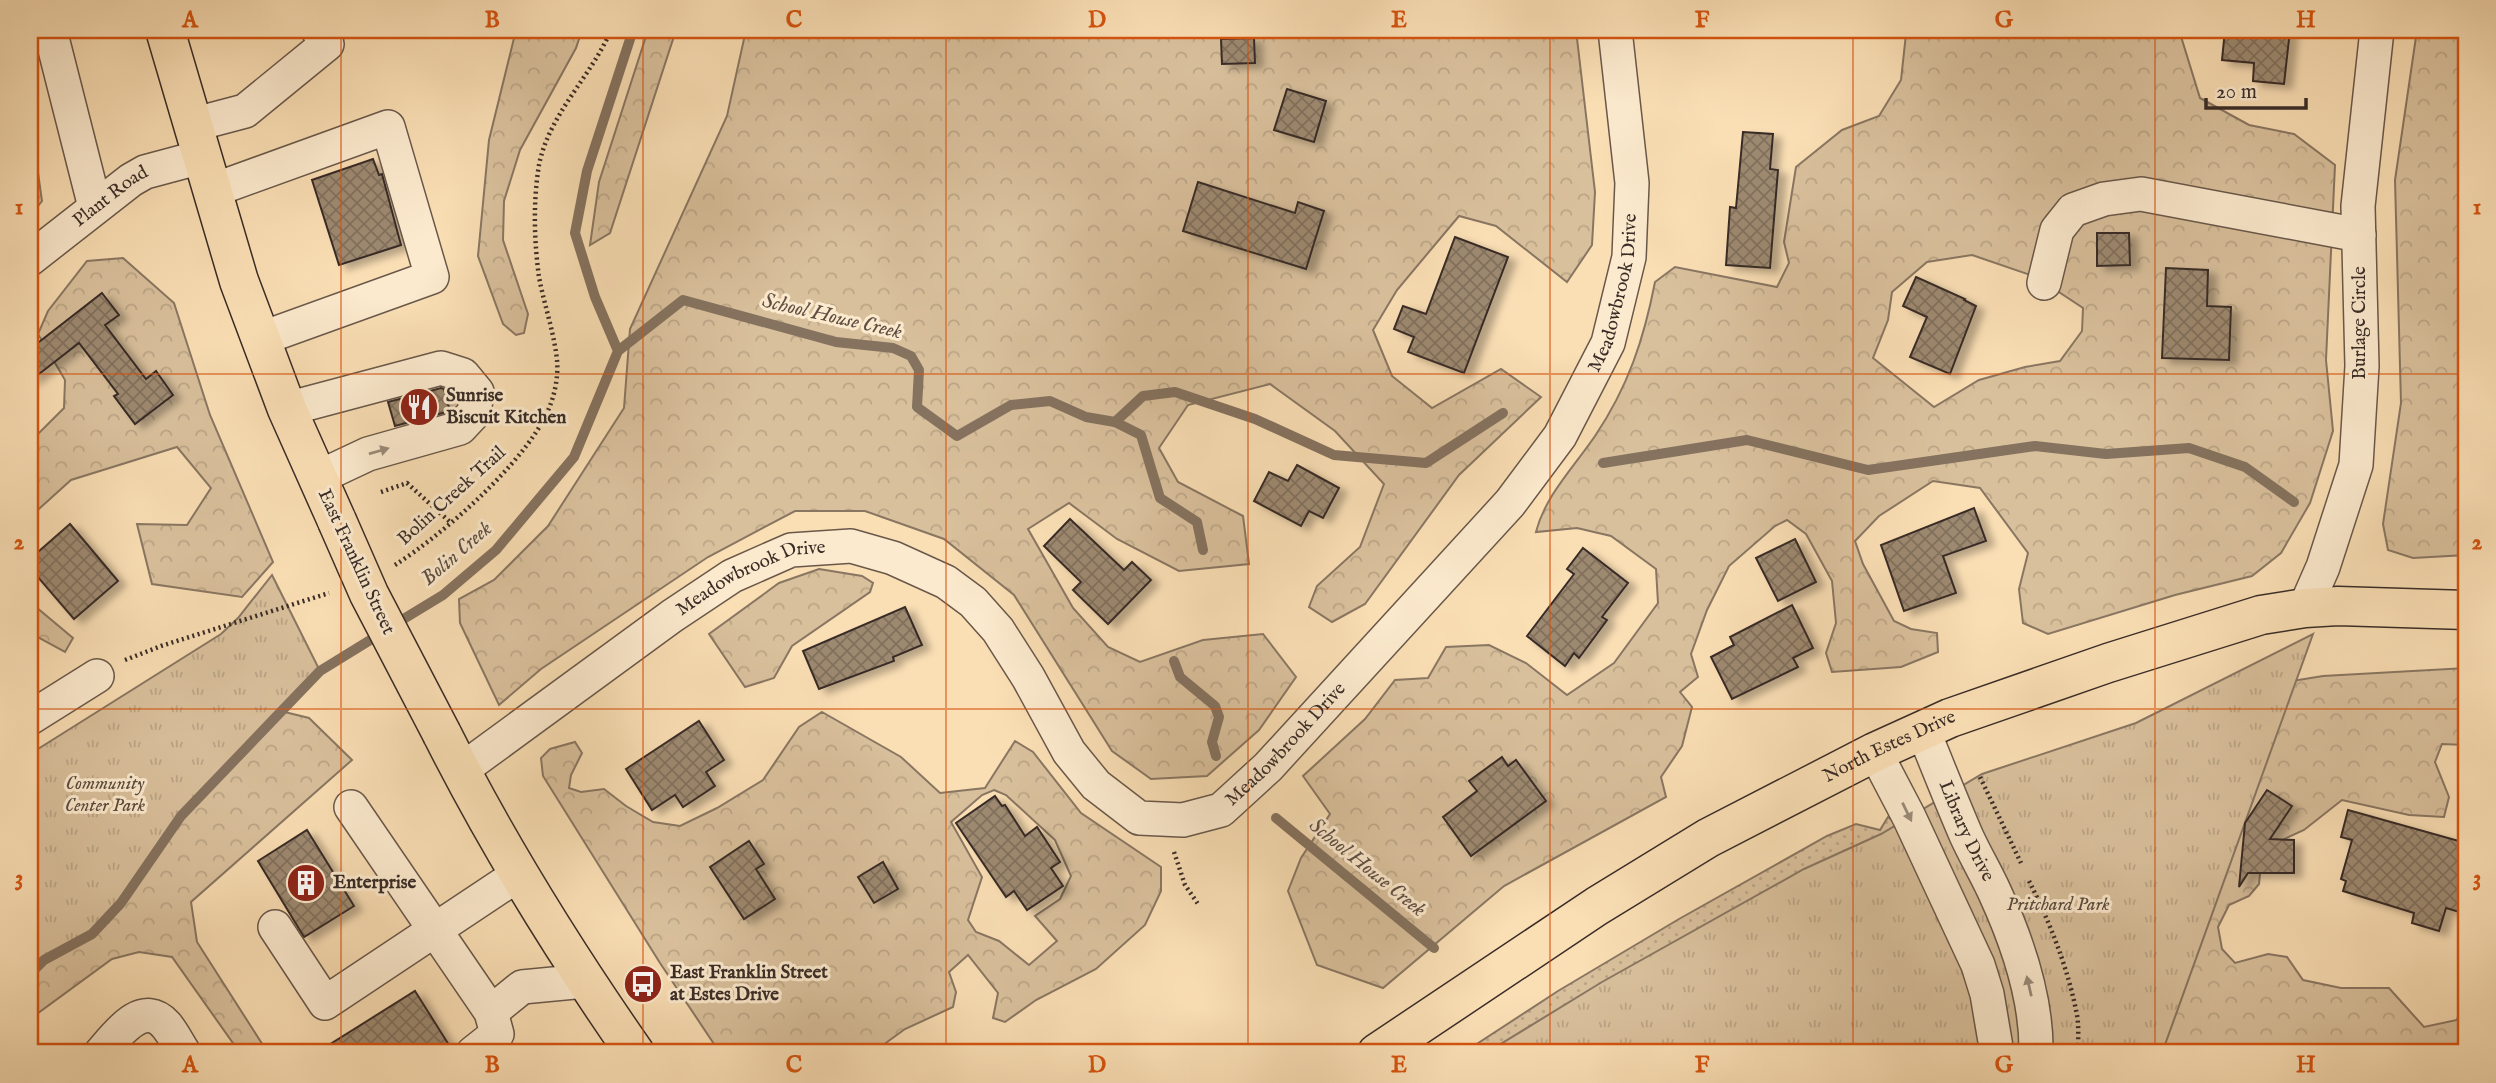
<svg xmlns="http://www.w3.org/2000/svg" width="2496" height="1083" font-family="'IM FELL English',serif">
<defs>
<pattern id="grass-dots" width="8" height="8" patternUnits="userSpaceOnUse" patternTransform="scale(1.75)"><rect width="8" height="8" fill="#d9c09c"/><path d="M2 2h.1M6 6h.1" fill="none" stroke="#bba586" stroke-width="1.8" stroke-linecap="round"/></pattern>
<pattern id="forest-crowns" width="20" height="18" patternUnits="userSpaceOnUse" patternTransform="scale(1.75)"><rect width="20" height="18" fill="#d9c09c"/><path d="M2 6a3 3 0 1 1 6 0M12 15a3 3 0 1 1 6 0" fill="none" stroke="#bba586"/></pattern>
<pattern id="park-tufts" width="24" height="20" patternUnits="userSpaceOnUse" patternTransform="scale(1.75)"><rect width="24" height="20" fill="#d9c09c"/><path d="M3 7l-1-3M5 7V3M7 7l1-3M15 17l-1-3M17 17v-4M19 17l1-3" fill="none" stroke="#bba586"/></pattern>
<pattern id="building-cross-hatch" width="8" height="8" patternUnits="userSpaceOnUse" patternTransform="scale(1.75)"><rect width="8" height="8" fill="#9d8970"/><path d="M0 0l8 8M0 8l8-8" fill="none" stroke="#81705c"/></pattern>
<filter id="shadow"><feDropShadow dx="8" dy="4.5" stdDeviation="3.5" flood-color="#0004"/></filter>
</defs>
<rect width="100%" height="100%" fill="#fadeb4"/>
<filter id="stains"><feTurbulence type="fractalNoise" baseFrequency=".00286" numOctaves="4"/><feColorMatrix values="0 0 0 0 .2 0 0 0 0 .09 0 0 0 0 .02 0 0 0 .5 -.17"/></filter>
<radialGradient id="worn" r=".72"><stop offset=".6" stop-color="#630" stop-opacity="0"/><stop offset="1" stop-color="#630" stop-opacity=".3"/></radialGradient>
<path fill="url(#grass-dots)" stroke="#897662" stroke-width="2" d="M1888 817 1901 827 1510 1053H1463L1558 991 1679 919 1827 836 1856 824 1880 830Z"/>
<g fill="url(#forest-crowns)" stroke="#897662" stroke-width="2" fill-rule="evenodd">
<path d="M516 30H582L576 48 520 150 504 201 503 240 528 314 524 333 516 335 503 324 478 256 489 140Z"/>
<path d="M648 30H676L610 233 590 245 599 182Z"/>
<path d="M746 30H1576L1595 192 1592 245 1567 282 1496 226 1459 216 1397 290 1373 330 1392 376 1432 408 1501 369 1541 397 1459 475 1365 604 1332 622 1309 607 1317 586 1360 547 1384 484 1335 431 1270 384 1188 405 1159 448 1178 482 1243 516 1249 564 1179 571 1117 539 1069 503 1028 529 1073 608 1108 647 1140 662 1203 640 1263 634 1296 677 1259 730 1207 776 1151 779 1112 751 1014 595 944 539 865 511H795L708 557 541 669 499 705 460 623 459 599 494 580 548 526 624 408 630 329 727 116Z"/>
<path d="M1909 30H2179L2200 98 2249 125 2294 134 2335 165 2326 360 2333 431 2310 503 2281 553 2252 576 2175 595 2048 634 2023 623 2019 589 2028 553 1980 488 1933 481 1879 516 1855 541 1863 564 1894 621 1911 629 1937 633 1938 652 1901 667 1832 672 1826 653 1836 623 1832 581 1806 534 1787 520 1775 526 1729 566 1707 610 1691 654 1698 677 1680 692 1692 707 1682 746 1661 777 1666 797 1504 886 1383 988 1317 965 1288 891 1301 858 1330 814 1303 776 1365 719 1395 680 1428 678 1446 647 1489 645 1526 663 1567 695 1614 663 1658 603 1656 569 1611 536 1577 528 1536 532C1545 496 1574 467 1595 436 1628 387 1644 339 1655 282L1675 267 1777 287 1789 263 1784 242 1796 167 1842 130 1879 116 1901 80 1906 34ZM1972 255 2036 277 2083 308 2082 331 2060 361 2025 367 1979 380 1934 407 1873 358 1888 320 1892 292 1927 262Z"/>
<path d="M2417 30H2466V555L2413 558 2388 550 2383 524 2401 403 2395 180Z"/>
<path d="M30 116 42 201 30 216Z"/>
<path d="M123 258 174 303 210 415 273 562 242 597 152 584 137 524 187 525 211 488 177 447 71 480 30 517V433L38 434 64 408 65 380 38 334 48 311 87 261Z"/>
<path d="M819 569 862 576 873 583 870 592 792 646 774 678 745 687 709 634 779 583Z"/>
<path d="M30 602 73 638 65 652 30 633Z"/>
<path d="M2466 668V745L2442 744 2435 762 2449 797 2444 817 2409 815 2342 800 2304 830 2271 845 2261 863 2259 884 2249 896 2229 905 2218 927 2222 949 2235 963 2268 954 2287 957 2303 980 2341 988H2389L2424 1027 2457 1020 2466 988V1053H2097L2256 687 2323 676Z"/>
<path d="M236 700 309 718 352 760 191 902 197 942 268 1053H240L172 957 139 952 112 959 30 1019V836Z"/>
<path d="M822 712 901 757 940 793 985 788 1015 741 1033 752 1081 813 1161 867V891L1145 925 1096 969 1036 1000 1005 1022 993 1018 998 993 968 955 949 972 956 992 953 1007 905 1029 872 1053H720L660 963 543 776 541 758 550 749 575 742 582 753 571 775 569 788 581 792 604 789 626 806 653 822 680 826 717 808 763 780 799 727ZM994 790 1006 795 1055 840 1071 876 1060 899 1035 916 1057 941 1029 965 999 941 976 932 968 920 982 877 951 822 982 795Z"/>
</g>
<g fill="url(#park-tufts)" stroke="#897662" stroke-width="2">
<path d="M272 575 320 671 181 816 121 903 92 934 44 960 30 974V754L221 634 238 618Z"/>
<path d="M2313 634 2162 1053H1486L1602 982 1804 869 1881 834 1982 774 2136 723Z"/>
</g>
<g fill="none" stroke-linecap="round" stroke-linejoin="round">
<g stroke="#85725f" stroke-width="10">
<path d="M618 351 683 300 836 342 893 348 911 356 919 370 917 407 957 436 1011 405 1050 401 1086 417 1115 422 1141 435 1160 498 1197 522 1203 550"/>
<path d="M1115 422 1143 396 1175 392 1255 419 1334 455 1426 463 1503 413"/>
<path d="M1603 463 1747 440 1868 470 2035 446 2106 454 2189 448 2245 467 2294 502"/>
<path d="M392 626 443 595 496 550 574 457 618 351 595 297 575 233 587 171 633 30"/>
<path d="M1174 661 1180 677 1215 706 1219 717 1212 742 1216 756"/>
<path d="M1276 818 1434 948"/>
<path d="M30 974 44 960 92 934 121 903 181 816 320 671 380 634"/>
</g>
</g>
<g fill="url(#building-cross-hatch)" stroke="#392c27" stroke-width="2" filter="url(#shadow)">
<path d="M2225 30H2290L2284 84 2253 81 2254 63 2222 60Z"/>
<path d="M1254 38 1255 63 1222 64 1221 39Z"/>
<path d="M1287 89 1326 101 1314 142 1274 130Z"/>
<path d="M1743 132 1773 134 1770 169 1778 170 1770 268 1726 265 1730 207 1736 208Z"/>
<path d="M373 159 379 175 382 174 401 245 339 265 312 180Z"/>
<path d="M1198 182 1295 213 1298 202 1324 211 1306 269 1183 231Z"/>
<path d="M2097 233H2129L2130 265 2097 266Z"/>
<path d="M1455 237 1508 257 1464 373 1408 352 1414 337 1394 329 1403 306 1426 314Z"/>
<path d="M2166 268 2208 270 2207 306 2231 307 2229 360 2162 358Z"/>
<path d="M1916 277 1965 299 1964 300 1976 306 1950 374 1910 357 1927 317 1903 306Z"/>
<path d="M102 293 119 315 105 325 146 379 156 371 173 395 135 424 114 396 118 394 79 343 30 381V349Z"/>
<path d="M441 388 444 389 450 411 395 426 388 402Z"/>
<path d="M1297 465 1339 488 1323 518 1309 511 1301 526 1254 501 1269 472 1288 481Z"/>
<path d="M1974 508 1986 541 1943 556 1956 593 1904 611 1881 545Z"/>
<path d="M1070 519 1124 570 1132 562 1151 580 1108 624 1073 590 1081 582 1044 546Z"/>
<path d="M70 524 118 581 74 619 30 568V559Z"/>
<path d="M1795 539 1816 582 1778 601 1756 558Z"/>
<path d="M1583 548 1628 583 1602 617 1607 620 1579 658 1574 653 1565 666 1527 636 1574 574 1567 569Z"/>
<path d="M1792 605 1813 648 1793 658 1798 667 1732 699 1711 657 1734 645 1730 637Z"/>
<path d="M905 607 922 645 893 657 894 661 819 689 803 651Z"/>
<path d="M699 721 724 760 706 772 715 786 683 807 675 795 652 810 626 769Z"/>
<path d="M1502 757 1508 766 1516 760 1546 801 1471 856 1443 817 1477 791 1469 781Z"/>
<path d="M2267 790 2292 806 2270 839 2294 840V873H2248L2239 887 2245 823Z"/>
<path d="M995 796 1002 806 1005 805 1025 836 1037 827 1060 862 1051 868 1063 886 1027 910 1014 891 1006 897 956 823Z"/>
<path d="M2348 810 2466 843V914L2446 908 2439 931 2412 923 2414 913 2343 891 2346 881 2341 879 2352 840 2341 837Z"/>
<path d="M307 830 354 906 304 937 258 861Z"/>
<path d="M749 841 764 864 756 869 775 899 744 919 710 867Z"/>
<path d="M883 862 898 889 874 903 858 877Z"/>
<path d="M415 991 454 1053H316Z"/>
</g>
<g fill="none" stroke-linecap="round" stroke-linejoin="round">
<g stroke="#69584a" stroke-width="36">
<g id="minor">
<path d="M50 30 95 207"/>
<path d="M192 125 245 111 327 44 318 30"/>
<path d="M211 191 388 127 432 277 260 339"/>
<path id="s1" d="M30 259 131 180 145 172 201 157"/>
<path d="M2044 283 2057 230 2073 210 2104 199 2141 194 2359 235"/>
<path d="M287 409 441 368 463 375 477 392 474 413 460 428 368 454 317 478"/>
<path d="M2305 608 2323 567 2356 465 2362 366 2358 206 2377 30"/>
<path d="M30 718 97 676"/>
<path id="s2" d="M1923 730C1937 765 1951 800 1966 835 1975 855 1986 873 1995 893 2018 943 2037 998 2036 1053"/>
<path d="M1875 752 1909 817 1978 965 1987 994 1997 1053"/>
<path id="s3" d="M460 771 672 616 732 576 791 550 851 546 893 558 946 582 973 602 998 630 1028 677 1069 752 1096 785 1139 818 1183 820 1221 810 1268 767 1510 503 1560 436 1608 343 1629 257 1632 183 1615 30"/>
<path d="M351 807 491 1012 497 1034 473 1053"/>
<path d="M275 927 325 1003 519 874"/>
<path d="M491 1012 522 987 585 981"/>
<path d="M101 1053C116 1036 142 998 166 1025 173 1033 178 1044 184 1053"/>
</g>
</g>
<g stroke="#392c27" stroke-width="41">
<g id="major">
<path d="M165 30 239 281 287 409 337 521"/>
<path d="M442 734C498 845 564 951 635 1053"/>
<path id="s4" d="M1377 1053 1597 906 1708 838 1875 752 1950 718 2108 663 2261 615 2305 608 2338 606 2466 610"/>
</g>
</g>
<g stroke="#392c27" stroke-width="4.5" stroke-dasharray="2 3.5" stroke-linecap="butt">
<path d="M381 492 407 483 450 522"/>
<path d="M395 565C443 534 510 475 540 426 552 407 559 382 557 360 554 332 544 304 539 277 534 241 533 201 539 165 549 114 591 77 611 30"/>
<path d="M125 660 161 646 329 593"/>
<path d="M1980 777 2021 863"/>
<path d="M1174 852 1185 885 1198 904"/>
<path d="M2029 881C2050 923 2068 968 2077 1015 2079 1027 2078 1041 2078 1053"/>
</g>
<use href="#minor" stroke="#fceace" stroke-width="33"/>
<use href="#major" stroke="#fadeb4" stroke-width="38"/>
<g stroke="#392c27" stroke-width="41" stroke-linecap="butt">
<path id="major-bridge" d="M337 521 369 594 442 734"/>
</g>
<use href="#major-bridge" stroke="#fadeb4" stroke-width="38"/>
</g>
<defs><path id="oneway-solid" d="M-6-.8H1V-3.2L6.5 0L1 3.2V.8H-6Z" transform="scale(1.75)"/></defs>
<g fill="#9a8b7a">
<use href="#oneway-solid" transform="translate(379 451) rotate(-16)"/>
<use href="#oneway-solid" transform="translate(1907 812) rotate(64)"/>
<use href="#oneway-solid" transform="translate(2029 986) rotate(-103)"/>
</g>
<path fill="none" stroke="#d6540f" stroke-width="2" stroke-opacity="0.55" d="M341 30V1053M643 30V1053M946 30V1053M1248 30V1053M1550 30V1053M1853 30V1053M2155 30V1053M30 374H2466M30 709H2466"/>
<defs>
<g id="restaurant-disc" transform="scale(2.0125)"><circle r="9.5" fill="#8f2418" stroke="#fceace"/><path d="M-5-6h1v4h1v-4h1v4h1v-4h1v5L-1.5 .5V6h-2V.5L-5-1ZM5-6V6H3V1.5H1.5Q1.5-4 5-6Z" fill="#fff"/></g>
<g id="building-disc" transform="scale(2.0125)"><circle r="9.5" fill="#8f2418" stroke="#fceace"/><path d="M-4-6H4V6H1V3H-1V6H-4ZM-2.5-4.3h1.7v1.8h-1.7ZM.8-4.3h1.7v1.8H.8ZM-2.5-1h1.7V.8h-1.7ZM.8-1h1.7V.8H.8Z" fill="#fff"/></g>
<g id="bus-disc" transform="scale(2.0125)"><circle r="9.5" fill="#8f2418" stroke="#fceace"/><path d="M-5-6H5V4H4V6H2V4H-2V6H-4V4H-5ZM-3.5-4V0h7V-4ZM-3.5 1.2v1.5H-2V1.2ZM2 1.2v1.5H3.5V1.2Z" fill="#fff"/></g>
</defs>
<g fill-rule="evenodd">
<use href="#restaurant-disc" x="419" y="407"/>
<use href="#building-disc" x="306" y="883"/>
<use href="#bus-disc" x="643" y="984"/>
</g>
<g text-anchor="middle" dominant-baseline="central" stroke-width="6" stroke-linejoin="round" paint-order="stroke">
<g font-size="19" fill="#392c27" stroke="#fceace">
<text stroke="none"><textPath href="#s1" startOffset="102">Plant Road</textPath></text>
<text stroke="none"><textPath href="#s3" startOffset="1614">Meadowbrook Drive</textPath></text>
<text transform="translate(2360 323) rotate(-90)">Burlage Circle</text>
<text transform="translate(452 496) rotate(-42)">Bolin Creek Trail</text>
<text transform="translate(356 562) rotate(65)">East Franklin Street</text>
<text stroke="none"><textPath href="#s3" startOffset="352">Meadowbrook Drive</textPath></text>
<text stroke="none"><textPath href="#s3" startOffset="1046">Meadowbrook Drive</textPath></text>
<text stroke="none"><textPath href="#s4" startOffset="598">North Estes Drive</textPath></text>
<text stroke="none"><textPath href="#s2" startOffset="110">Library Drive</textPath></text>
</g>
<g font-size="19" font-weight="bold" fill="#392c27" stroke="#fceace" text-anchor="start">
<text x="446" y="396">Sunrise<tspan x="446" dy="22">Biscuit Kitchen</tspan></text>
<text x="333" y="883">Enterprise</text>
<text x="670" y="973">East Franklin Street<tspan x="670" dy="22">at Estes Drive</tspan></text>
</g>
<g font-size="19" font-style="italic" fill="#594a3e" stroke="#fceace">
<text x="105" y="784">Community<tspan x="105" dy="22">Center Park</tspan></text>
<text x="2058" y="905">Pritchard Park</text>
</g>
<g font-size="21" font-style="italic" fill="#5f4f43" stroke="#fceace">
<text transform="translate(832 317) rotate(13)">School House Creek</text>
<text transform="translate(457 554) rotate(-41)">Bolin Creek</text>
<text transform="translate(1367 868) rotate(39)">School House Creek</text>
</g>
</g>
<rect width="2496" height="1083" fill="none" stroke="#fadeb4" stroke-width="77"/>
<path d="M2206 98v10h100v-10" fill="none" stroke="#392c27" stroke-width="3.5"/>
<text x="2216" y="98" font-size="21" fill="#392c27" stroke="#fceace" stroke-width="5" paint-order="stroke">20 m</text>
<rect x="38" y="38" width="2420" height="1006" fill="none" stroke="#d6540f" stroke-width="2.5"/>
<g font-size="23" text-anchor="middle" font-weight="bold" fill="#d6540f">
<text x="190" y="27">A</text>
<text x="492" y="27">B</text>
<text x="794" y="27">C</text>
<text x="1097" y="27">D</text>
<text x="1399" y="27">E</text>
<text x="1702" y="27">F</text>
<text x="2004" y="27">G</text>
<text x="2306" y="27">H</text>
<text x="19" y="214">1</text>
<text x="2477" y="214">1</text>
<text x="19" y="549">2</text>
<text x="2477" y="549">2</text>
<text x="19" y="885">3</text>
<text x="2477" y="885">3</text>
<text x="190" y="1072">A</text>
<text x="492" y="1072">B</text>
<text x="794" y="1072">C</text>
<text x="1097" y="1072">D</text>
<text x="1399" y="1072">E</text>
<text x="1702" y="1072">F</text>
<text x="2004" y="1072">G</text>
<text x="2306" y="1072">H</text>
</g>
<rect width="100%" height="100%" filter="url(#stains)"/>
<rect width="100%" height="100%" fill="url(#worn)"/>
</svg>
